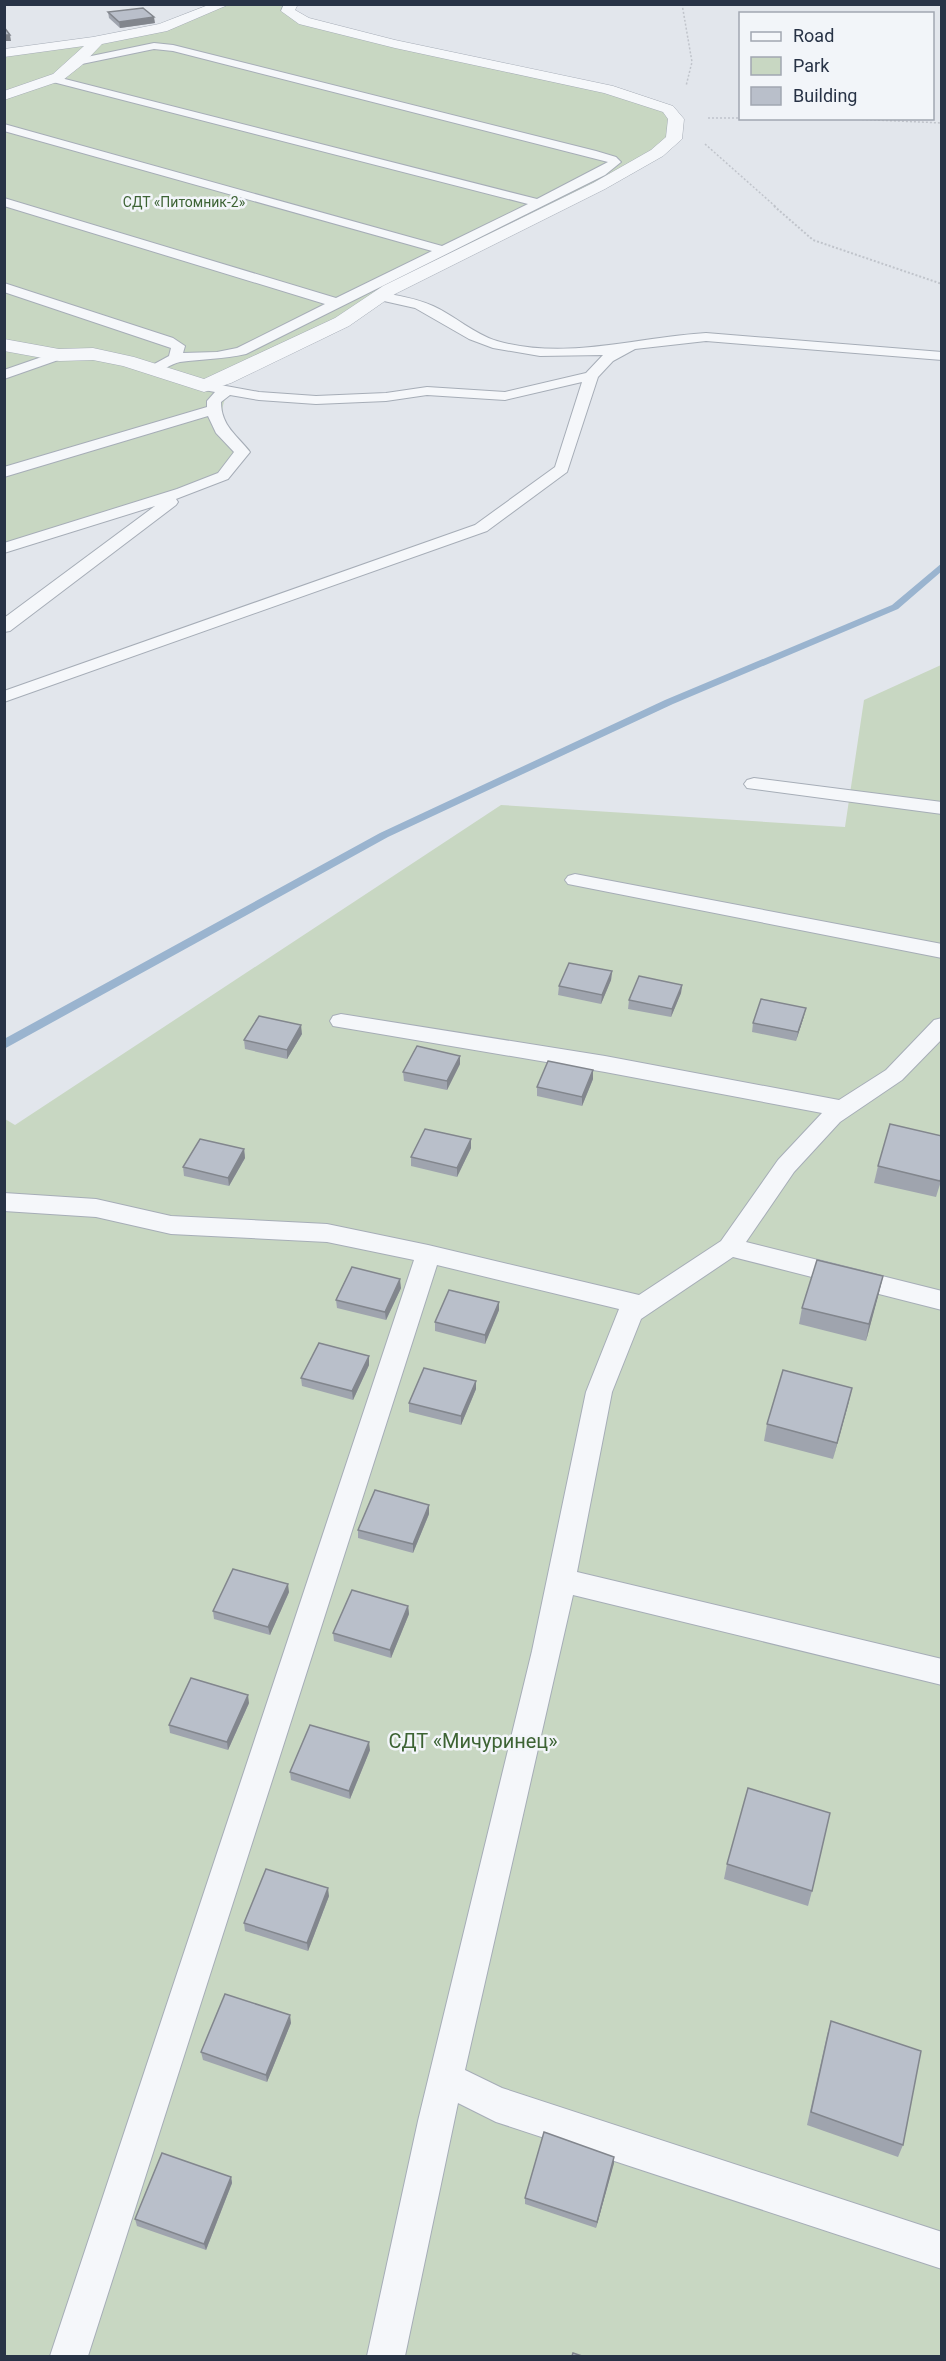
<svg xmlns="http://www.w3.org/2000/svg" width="946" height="2361" font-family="Roboto,sans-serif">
<rect width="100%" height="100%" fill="#e2e6ec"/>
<g fill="#c8d7c2">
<path d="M287 4 289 15 648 103 672 117 670 138 652 153 338 321 199 386 228 394C212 418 234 434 250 450L227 479 5 551V98L32 89 100 42 229 5Z"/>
<path d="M92 42 57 77 5 95 4 54Z"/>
<path d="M941 665V2356H5V1119L15 1125 501 805 845 827 864 700Z"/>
</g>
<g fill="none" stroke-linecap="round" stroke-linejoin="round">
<path fill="#9ab4cf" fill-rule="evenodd" d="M942 563V571L898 609 673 704 388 837 4 1049V1039L380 833 665 700 892 605Z"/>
<g stroke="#a6adb7" stroke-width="2">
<g id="service">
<path d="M154 43 173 45 596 151 616 157 621 162 605 175 246 354C224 359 202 359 180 362 169 364 161 374 149 371L147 368 169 356 171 348 4 292V283L173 338 185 346 183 353 217 352 237 348 325 304 4 206V198L336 298 432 251 4 131V124L442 246 528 204 49 81V77H57L537 199 608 162 173 51 154 49 77 65 72 62 77 59Z"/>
<path d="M380 292C398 296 416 298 433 306 455 316 474 334 497 341 567 361 637 337 706 333L942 352V360L706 341 635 349 613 361 598 377 567 472 487 531 4 702V691L475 525 555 467 582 382 505 400 427 395 386 401 316 404 259 400 230 395 221 402C221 426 237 435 250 452L228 479 176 499 178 502 176 505 10 631 4 632V618L155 506 4 553V543L177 489 218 473 234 452 216 433 208 416 4 477V467L207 407V401L215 392 199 389 197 386 199 383 204 382 259 392 316 396 386 393 427 387 505 392 586 373 603 355 540 356 493 348 469 339 415 308 375 299 373 296 375 293Z"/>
<path d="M59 351 64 352 66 355 64 358 4 379V370Z"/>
<path d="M754 778 942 802V814L747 788 744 784 747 780Z"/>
<path d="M575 874 942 944V958L568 884 565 880 568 876Z"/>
<path d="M341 1014 605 1056 839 1100 886 1070 934 1020 942 1018V1039L902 1080 840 1122 794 1172 746 1242 942 1291V1310L733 1257 641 1319 612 1392 577 1572 942 1659V1685L573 1595 465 2070 502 2088 942 2232V2269L496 2122 458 2103 405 2356H367L418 2121 532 1651 586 1392 619 1309 437 1265 88 2356H50L414 1260 327 1242 171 1234 96 1217 4 1211V1193L96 1199 171 1216 327 1224 428 1245 639 1295 721 1241 778 1160 822 1113 605 1072 333 1026 330 1021 333 1016Z"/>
</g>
</g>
<g stroke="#a6adb7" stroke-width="1">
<g id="minor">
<path d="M211 4H230L167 31 102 44 82 65 63 80 4 100V91L53 74 84 46 4 57V49L93 37 159 24Z"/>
<path d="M284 4H298L295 10 309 18 395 40 613 86 673 106 684 119 682 139 663 156 605 189 395 294 349 326 231 383 204 392 123 366 93 360 59 361 4 351V339L59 349 93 348 134 357 204 379 335 318 383 286 593 183 651 150 666 137 668 119 663 112 604 93 395 48 299 24 281 11Z"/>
</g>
</g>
<g stroke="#c0c4cb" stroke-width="1.5" stroke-dasharray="2 2" stroke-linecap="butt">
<path d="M682 4 692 62 686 86"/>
<path d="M708 118H740"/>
<path d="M830 118 942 123"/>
<path d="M705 144 776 207"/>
</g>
<path stroke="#c0c4cb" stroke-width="2" stroke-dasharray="2 2" stroke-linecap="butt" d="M774 206 813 240 942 284"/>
<use href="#service" fill="#f5f7fa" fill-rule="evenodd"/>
<use href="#minor" fill="#f5f7fa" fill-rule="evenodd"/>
</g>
<g fill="#9fa4ae">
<path d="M108 12 155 23 120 28 109 18Z"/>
<path d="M612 971 611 980 601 1004 558 995 559 986Z"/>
<path d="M682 985 681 993 671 1017 628 1009 629 1000Z"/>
<path d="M804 1016 796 1041 752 1032 753 1023Z"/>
<path d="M302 1034 287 1059 245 1049 244 1040Z"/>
<path d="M460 1056V1064L447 1090 404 1081 403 1072Z"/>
<path d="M593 1070V1079L582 1106 537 1096V1087Z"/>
<path d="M471 1139V1148L457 1177 411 1166V1157Z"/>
<path d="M244 1149 245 1158 229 1186 184 1176 183 1167Z"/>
<path d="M878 1166 942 1178 936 1197 874 1183Z"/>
<path d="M883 1276 866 1341 799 1324 802 1308Z"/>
<path d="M401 1288 386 1320 337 1308 336 1300Z"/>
<path d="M499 1302V1310L485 1344 435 1331V1322Z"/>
<path d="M369 1356V1365L353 1400 302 1386 301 1378Z"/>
<path d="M476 1381V1389L461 1425 409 1412V1403Z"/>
<path d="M852 1388 833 1459 764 1441 767 1424Z"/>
<path d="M429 1514 413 1553 358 1538V1530Z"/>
<path d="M289 1592 270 1635 214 1619 213 1611Z"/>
<path d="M408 1606 409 1614 391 1658 334 1641 333 1633Z"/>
<path d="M249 1703 228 1750 170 1733 169 1725Z"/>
<path d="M370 1750 350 1799 291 1780 290 1772Z"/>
<path d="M727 1864 812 1891 808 1906 724 1879Z"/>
<path d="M329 1896 308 1951 245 1931 244 1923Z"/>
<path d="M831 2021 903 2145 898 2157 807 2125 827 2035Z"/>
<path d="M291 2023 267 2082 203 2060 201 2052Z"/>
<path d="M614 2163 596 2228 525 2204V2198Z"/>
<path d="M231 2177 232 2183 206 2250 137 2226 135 2219Z"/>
</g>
<g fill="#82868d">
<path d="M154 17 155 23 120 28 119 22Z"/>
<path d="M4 35H10L11 41H4Z"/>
<path d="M612 971 611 980 601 1004 602 995Z"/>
<path d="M682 985 681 993 671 1017 672 1009Z"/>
<path d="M806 1008 804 1016 796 1041 798 1032Z"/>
<path d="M301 1025 302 1034 287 1059V1050Z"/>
<path d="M460 1056V1064L447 1090V1081Z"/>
<path d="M593 1070V1079L582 1106V1097Z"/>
<path d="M471 1139V1148L457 1177V1168Z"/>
<path d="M244 1149 245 1158 229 1186 228 1178Z"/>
<path d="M883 1276 879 1293 866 1341 869 1324Z"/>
<path d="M400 1279 401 1288 386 1320 385 1312Z"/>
<path d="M499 1302V1310L485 1344V1335Z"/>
<path d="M369 1356V1365L353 1400 352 1391Z"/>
<path d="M476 1381V1389L461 1425V1416Z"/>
<path d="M852 1388 848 1405 833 1459 837 1443Z"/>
<path d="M429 1505V1514L413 1553V1544Z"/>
<path d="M288 1584 289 1592 270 1635 268 1627Z"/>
<path d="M408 1606 409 1614 391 1658 390 1650Z"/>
<path d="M248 1695 249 1703 228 1750 227 1742Z"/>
<path d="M369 1742 370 1750 350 1799 349 1791Z"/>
<path d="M328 1888 329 1896 308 1951 307 1943Z"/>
<path d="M290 2015 291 2023 267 2082 266 2075Z"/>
<path d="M614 2157V2163L596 2228 597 2222Z"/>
<path d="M231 2177 232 2183 206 2250 204 2244Z"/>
</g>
<g fill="#b9bfca" stroke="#82868d" stroke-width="1.5">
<path d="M143 8 154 17 119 22 108 12Z"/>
<path d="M4 27 10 35H4Z"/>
<path d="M569 963 612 971 602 995 559 986Z"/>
<path d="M639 976 682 985 672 1009 629 1000Z"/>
<path d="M761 999 806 1008 798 1032 753 1023Z"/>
<path d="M259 1016 301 1025 287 1050 244 1040Z"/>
<path d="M417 1046 460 1056 447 1081 403 1072Z"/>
<path d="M548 1061 593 1070 582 1097 537 1087Z"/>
<path d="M890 1124 942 1136V1176L940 1181 878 1166Z"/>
<path d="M425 1129 471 1139 457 1168 411 1157Z"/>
<path d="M200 1139 244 1149 228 1178 183 1167Z"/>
<path d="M817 1260 883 1276 869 1324 802 1308Z"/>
<path d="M352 1267 400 1279 385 1312 336 1300Z"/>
<path d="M449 1290 499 1302 485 1335 435 1322Z"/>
<path d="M319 1343 369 1356 352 1391 301 1378Z"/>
<path d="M424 1368 476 1381 461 1416 409 1403Z"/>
<path d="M783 1370 852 1388 837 1443 767 1424Z"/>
<path d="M375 1490 429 1505 413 1544 358 1530Z"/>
<path d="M233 1569 288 1584 268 1627 213 1611Z"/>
<path d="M352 1590 408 1606 390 1650 333 1633Z"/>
<path d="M191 1678 248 1695 227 1742 169 1725Z"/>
<path d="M310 1725 369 1742 349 1791 290 1772Z"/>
<path d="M748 1788 830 1813 812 1891 727 1864Z"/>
<path d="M266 1869 328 1888 307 1943 244 1923Z"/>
<path d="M225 1994 290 2015 266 2075 201 2052Z"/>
<path d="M831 2021 921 2051 903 2145 811 2112Z"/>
<path d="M544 2132 614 2157 597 2222 525 2198Z"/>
<path d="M162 2153 231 2177 204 2244 135 2219Z"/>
<path d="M573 2353 582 2356H572Z"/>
</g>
<g text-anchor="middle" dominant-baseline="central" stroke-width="5" stroke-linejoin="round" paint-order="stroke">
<g font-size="14" fill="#3d6334" stroke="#f2f5f9">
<text x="184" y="202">СДТ «Питомник-2»</text>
</g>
<g font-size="20" fill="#3d6334" stroke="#f2f5f9">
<text x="473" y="1741">СДТ «Мичуринец»</text>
</g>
</g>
<rect width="946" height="2361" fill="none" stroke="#283346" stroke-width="12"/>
<rect x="739" y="12" width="195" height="108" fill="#f2f5f9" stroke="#a1a7b1" stroke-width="1.5"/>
<rect x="751" y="32" width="30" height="9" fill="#f5f7fa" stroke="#a1a7b1" stroke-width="1.5"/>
<text x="793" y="42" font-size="18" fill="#283346">Road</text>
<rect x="751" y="57" width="30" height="18" fill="#c8d7c2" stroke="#a1a7b1" stroke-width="1.5"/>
<text x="793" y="72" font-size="18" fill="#283346">Park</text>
<rect x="751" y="87" width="30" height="18" fill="#b9bfca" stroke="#a1a7b1" stroke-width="1.5"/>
<text x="793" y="102" font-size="18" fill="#283346">Building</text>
</svg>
